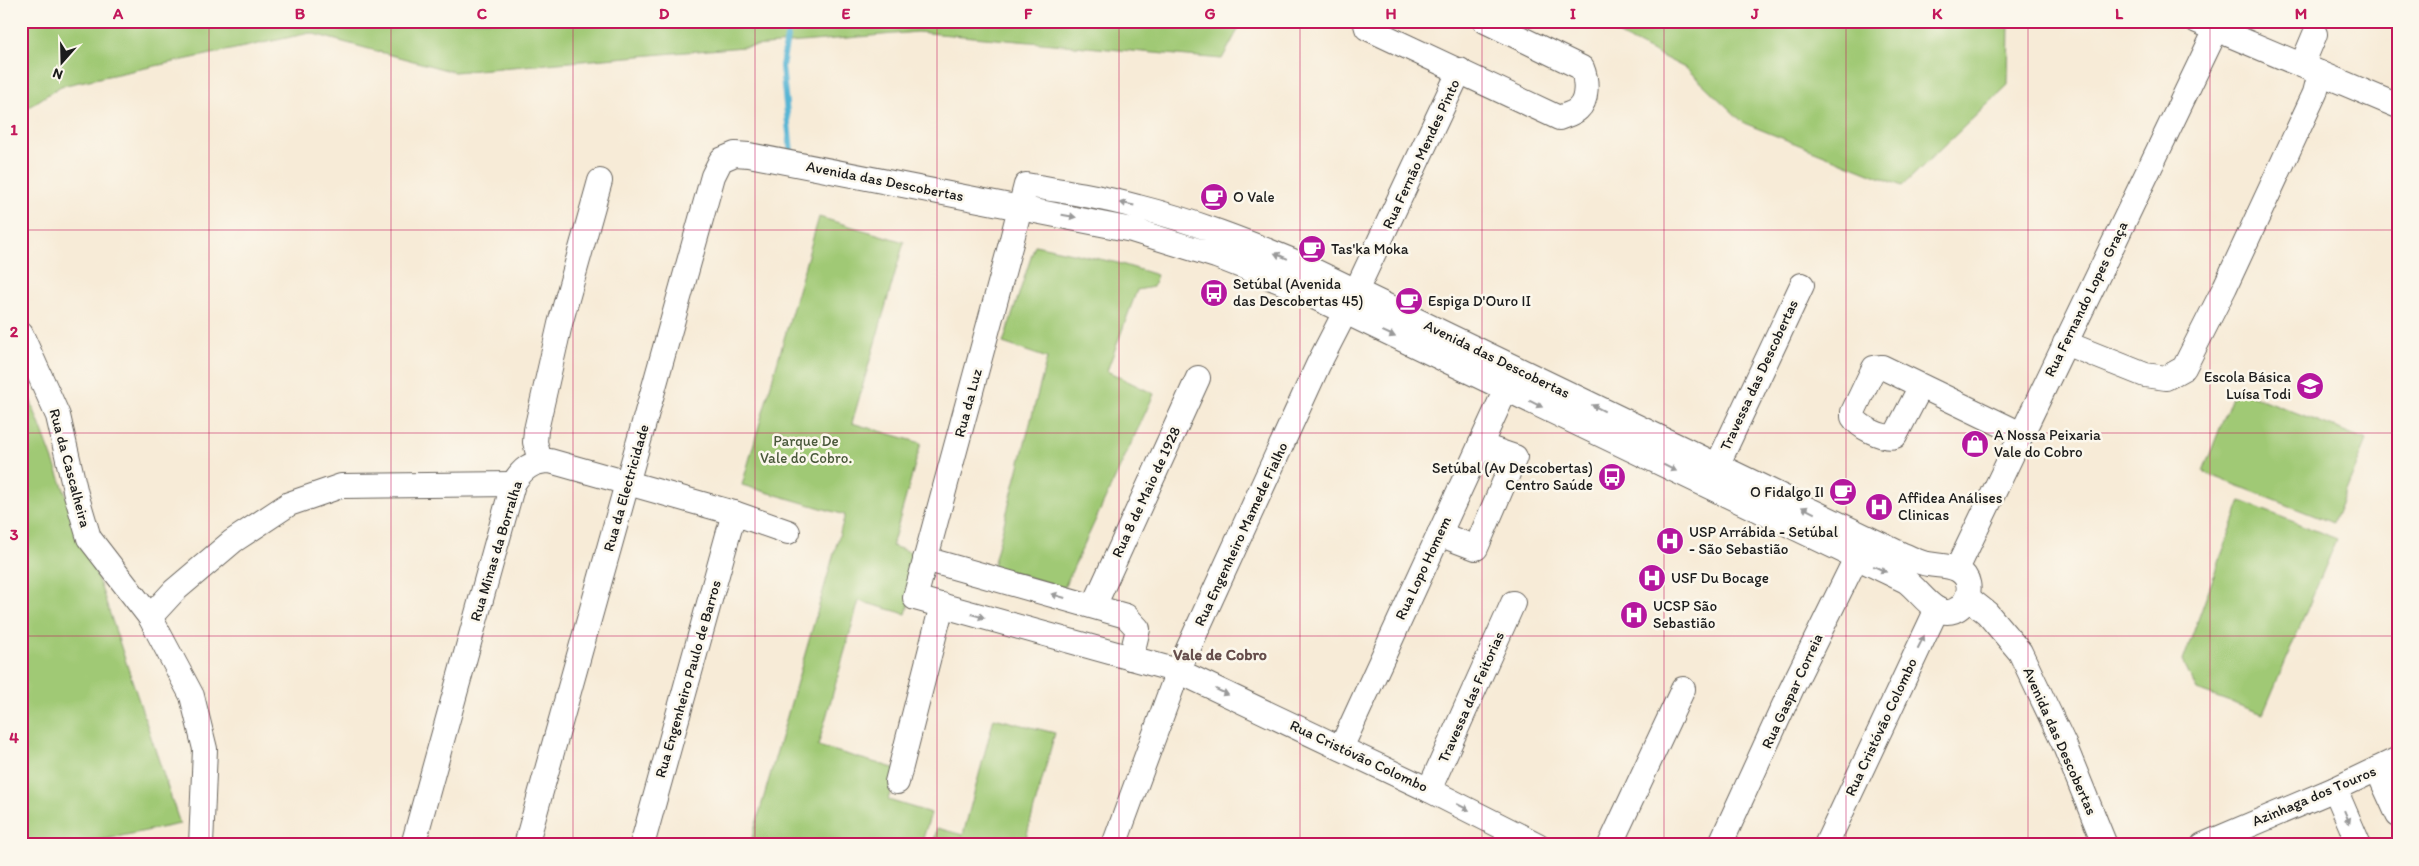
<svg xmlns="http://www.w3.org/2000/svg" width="2419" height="866" font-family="Itim,sans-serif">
<rect width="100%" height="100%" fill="#fbf7ec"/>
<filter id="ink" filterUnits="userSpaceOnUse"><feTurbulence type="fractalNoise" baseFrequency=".02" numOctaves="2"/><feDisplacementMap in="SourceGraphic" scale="10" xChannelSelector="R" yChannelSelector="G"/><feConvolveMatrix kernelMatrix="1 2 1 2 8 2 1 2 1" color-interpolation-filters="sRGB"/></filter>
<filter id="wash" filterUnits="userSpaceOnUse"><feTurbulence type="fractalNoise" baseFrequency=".0096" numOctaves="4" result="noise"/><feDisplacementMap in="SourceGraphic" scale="20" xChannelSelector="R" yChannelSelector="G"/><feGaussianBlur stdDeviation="1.12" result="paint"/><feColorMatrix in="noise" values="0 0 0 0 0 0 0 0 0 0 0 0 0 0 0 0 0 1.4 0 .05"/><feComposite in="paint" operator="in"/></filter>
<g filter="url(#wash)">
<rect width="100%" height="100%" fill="#f7ebd7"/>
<g fill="#a0c974" stroke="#5e7248">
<path d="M21 21H1243L1222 59 917 32 454 72 310 33 61 86 21 112Z"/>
<path d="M1592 21H2009L2008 85 1902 186 1744 123 1687 69Z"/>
<path d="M819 217 904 242 852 423 921 443 892 546 923 556 906 614 859 601 818 746 897 769 888 800 931 813 921 845H750L845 515 742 485Z"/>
<path d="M1035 245 1118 263 1157 275 1153 287 1137 290 1107 371 1154 394 1064 588 993 566 1047 358 1003 343Z"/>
<path d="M21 375 103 593 180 824 77 845H21Z"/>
<path d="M2235 389 2367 440 2333 523 2203 472Z"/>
<path d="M2241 501 2337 539 2263 714 2197 690 2183 661Z"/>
<path d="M994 718 1055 733 1024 845H933L937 828 963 835Z"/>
</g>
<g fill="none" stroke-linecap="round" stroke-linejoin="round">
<path stroke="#56b5d4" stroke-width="6" d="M790 21 782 66 791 152"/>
</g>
</g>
<g filter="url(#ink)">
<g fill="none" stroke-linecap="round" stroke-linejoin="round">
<g stroke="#69645d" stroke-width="26">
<g id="minor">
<path d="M1365 21 1367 28 1559 118C1565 115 1573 114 1578 109 1588 100 1587 80 1582 68L1485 21"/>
<path d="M2197 21 2398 106"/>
<path d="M2302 65 2315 34"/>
<path d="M21 334 58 416 76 494 89 538 150 617 192 696 205 749 201 845"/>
<path d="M2065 343 2145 375 2166 378 2184 368 2225 287 2315 93 2320 73"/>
<path d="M1921 386 1895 436C1884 440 1859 427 1853 417V412L1872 372 1874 368 1882 367 2021 434"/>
<path d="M540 461 535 442 536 430 560 324 600 181"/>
<path d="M1717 466 1802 285"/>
<path d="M1439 534 1476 548 1515 457 1480 445"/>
<path d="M925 559 1126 616 1138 629 1131 658"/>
<path d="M1957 569 2216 30"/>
<path d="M1968 598 1987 613 2020 652 2064 744 2105 845"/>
<path d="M1094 606 1198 378"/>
<path d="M150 617 174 591 233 541 289 504 341 486 513 484"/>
<path d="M1341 748 1506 389"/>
<path d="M2377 769 2398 815"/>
<path d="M897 782 942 605"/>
<path d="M2335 789 2359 845"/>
<path d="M1429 790 1513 603"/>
<path d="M413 845 513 484C522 469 532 461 550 461L734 513 788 532"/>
<path d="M526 845 713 176 721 160 735 154 749 155 1132 230 1216 256 1287 284 1906 581C1917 589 1925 602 1937 609 1961 623 1982 584 1958 570 1949 565 1938 566 1928 564 1920 563 1911 558 1903 555L1300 264C1247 242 1194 221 1138 207 1102 197 1064 191 1026 185L1011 243 915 598 1178 671 1429 790 1538 845"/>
<path d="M642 845 734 513"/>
<path d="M1114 845 1178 671 1318 365 1356 291 1460 70"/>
<path d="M1610 845 1683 689"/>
<path d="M1720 845 1791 690 1863 544"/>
<path d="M1826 845 1937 609"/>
<path d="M2203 845 2335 789 2398 759"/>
</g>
</g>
<use href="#minor" stroke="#fff" stroke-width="24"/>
</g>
<defs><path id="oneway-solid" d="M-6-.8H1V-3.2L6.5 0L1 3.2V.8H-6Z" transform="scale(1.25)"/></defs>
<g fill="#999">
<use href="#oneway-solid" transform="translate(1127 204) rotate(-168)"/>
<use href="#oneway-solid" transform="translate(1069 216) rotate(10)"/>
<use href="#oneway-solid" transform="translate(1281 256) rotate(-157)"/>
<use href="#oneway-solid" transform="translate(1389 334) rotate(25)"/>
<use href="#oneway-solid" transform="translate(1536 404) rotate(26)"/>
<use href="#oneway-solid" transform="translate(1598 408) rotate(-154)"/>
<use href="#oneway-solid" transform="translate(1670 468) rotate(26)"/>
<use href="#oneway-solid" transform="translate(1808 510) rotate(-154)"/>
<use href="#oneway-solid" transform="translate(1880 569) rotate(25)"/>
<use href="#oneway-solid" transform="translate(1058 596) rotate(-164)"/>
<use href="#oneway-solid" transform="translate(978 616) rotate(16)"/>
<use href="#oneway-solid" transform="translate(1921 642) rotate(-63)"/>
<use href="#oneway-solid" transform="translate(1222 692) rotate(25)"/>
<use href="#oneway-solid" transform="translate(1463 807) rotate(27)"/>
<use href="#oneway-solid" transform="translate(2347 817) rotate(67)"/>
</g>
</g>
<path fill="none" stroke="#c2185b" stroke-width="1" stroke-opacity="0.55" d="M209 21V845M391 21V845M573 21V845M755 21V845M937 21V845M1119 21V845M1300 21V845M1482 21V845M1664 21V845M1846 21V845M2028 21V845M2210 21V845M21 230H2398M21 433H2398M21 636H2398"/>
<defs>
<g id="cafe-disc" transform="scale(1.4375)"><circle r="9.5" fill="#b5179e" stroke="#fbf7ec"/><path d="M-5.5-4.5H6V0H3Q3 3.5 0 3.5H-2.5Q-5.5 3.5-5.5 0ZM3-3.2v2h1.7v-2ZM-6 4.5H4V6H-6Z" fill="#fff"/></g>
<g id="bus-disc" transform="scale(1.4375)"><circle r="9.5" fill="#b5179e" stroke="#fbf7ec"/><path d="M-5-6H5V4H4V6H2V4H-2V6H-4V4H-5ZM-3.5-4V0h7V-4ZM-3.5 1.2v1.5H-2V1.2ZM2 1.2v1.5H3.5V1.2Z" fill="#fff"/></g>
<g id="school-disc" transform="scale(1.4375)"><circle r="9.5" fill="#b5179e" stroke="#fbf7ec"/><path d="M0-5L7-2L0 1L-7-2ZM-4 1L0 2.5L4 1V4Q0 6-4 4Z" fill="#fff"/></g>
<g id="shop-disc" transform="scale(1.4375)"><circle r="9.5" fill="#b5179e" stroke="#fbf7ec"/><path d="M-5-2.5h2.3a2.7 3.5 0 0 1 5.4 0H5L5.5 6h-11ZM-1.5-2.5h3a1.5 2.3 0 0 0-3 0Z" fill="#fff"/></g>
<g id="hospital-disc" transform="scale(1.4375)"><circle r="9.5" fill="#b5179e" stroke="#fbf7ec"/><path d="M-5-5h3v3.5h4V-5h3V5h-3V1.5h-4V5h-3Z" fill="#fff"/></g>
</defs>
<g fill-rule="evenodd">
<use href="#cafe-disc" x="1214" y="197"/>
<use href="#cafe-disc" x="1312" y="249"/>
<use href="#bus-disc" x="1214" y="293"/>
<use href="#cafe-disc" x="1409" y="301"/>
<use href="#school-disc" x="2310" y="386"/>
<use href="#shop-disc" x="1975" y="444"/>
<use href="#bus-disc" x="1612" y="477"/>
<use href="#cafe-disc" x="1843" y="492"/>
<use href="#hospital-disc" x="1879" y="507"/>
<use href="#hospital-disc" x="1670" y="541"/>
<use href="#hospital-disc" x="1652" y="578"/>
<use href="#hospital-disc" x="1634" y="615"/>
</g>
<g text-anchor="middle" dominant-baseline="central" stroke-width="5" stroke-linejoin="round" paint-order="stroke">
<g font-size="15" fill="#1c1c1c" stroke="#fbf7ec">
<text transform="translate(1421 154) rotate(-65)">Rua Fernão Mendes Pinto</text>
<text transform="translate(885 181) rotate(11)">Avenida das Descobertas</text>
<text transform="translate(2086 299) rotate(-64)">Rua Fernando Lopes Graça</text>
<text transform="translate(1497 359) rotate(26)">Avenida das Descobertas</text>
<text transform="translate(1759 375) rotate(-65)">Travessa das Descobertas</text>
<text transform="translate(968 403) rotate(-75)">Rua da Luz</text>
<text transform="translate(70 468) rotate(75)">Rua da Cascalheira</text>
<text transform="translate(626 488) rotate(-74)">Rua da Electricidade</text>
<text transform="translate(1146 492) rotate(-65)">Rua 8 de Maio de 1928</text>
<text transform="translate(1241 534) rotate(-65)">Rua Engenheiro Mamede Fialho</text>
<text transform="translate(496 551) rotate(-73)">Rua Minas da Borralha</text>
<text transform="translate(1423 568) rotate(-65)">Rua Lopo Homem</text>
<text transform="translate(688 679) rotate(-74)">Rua Engenheiro Paulo de Barros</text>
<text transform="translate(1792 691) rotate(-65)">Rua Gaspar Correia</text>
<text transform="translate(1471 697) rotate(-66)">Travessa das Feitorias</text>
<text transform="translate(1881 727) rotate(-65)">Rua Cristóvão Colombo</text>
<text transform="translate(2060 741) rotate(66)">Avenida das Descobertas</text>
<text transform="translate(1359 756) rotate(25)">Rua Cristóvão Colombo</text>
<text transform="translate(2314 796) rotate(-23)">Azinhaga dos Touros</text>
</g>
<g font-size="15" fill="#1c1c1c" stroke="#fbf7ec" text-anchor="start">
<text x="1233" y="197">O Vale</text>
<text x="1331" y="249">Tas'ka Moka</text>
<text x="1233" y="284">Setúbal (Avenida<tspan x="1233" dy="17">das Descobertas 45)</tspan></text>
<text x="1428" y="301">Espiga D'Ouro II</text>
<text x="2291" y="377" text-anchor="end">Escola Básica<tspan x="2291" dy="17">Luísa Todi</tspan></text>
<text x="1994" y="435">A Nossa Peixaria<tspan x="1994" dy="17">Vale do Cobro</tspan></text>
<text x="1593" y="468" text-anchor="end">Setúbal (Av Descobertas)<tspan x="1593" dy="17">Centro Saúde</tspan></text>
<text x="1824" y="492" text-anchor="end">O Fidalgo II</text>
<text x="1898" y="498">Affidea Análises<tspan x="1898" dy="17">Clinicas</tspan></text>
<text x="1689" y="532">USP Arrábida - Setúbal<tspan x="1689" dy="17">- São Sebastião</tspan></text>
<text x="1671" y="578">USF Du Bocage</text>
<text x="1653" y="606">UCSP São<tspan x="1653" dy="17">Sebastião</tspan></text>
</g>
<g font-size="15" fill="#4a593b" stroke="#fbf7ec">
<text x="806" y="441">Parque De<tspan x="806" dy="17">Vale do Cobro.</tspan></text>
</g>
<g font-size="16" font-weight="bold" fill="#664e4c" stroke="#fbf7ec">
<text x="1220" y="654">Vale de Cobro</text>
</g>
</g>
<rect width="2419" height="866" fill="none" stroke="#fbf7ec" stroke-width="55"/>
<g transform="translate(62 62) rotate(200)" stroke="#fbf7ec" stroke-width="4" paint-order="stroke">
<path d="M0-4L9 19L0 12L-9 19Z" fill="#1c1c1c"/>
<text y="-8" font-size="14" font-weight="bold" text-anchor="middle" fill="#1c1c1c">N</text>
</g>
<rect x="28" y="28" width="2364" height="810" fill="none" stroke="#c2185b" stroke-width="2"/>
<g font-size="16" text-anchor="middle" font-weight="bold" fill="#c2185b">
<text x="118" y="19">A</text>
<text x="300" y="19">B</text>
<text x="482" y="19">C</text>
<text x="664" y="19">D</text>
<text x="846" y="19">E</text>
<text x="1028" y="19">F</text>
<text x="1210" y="19">G</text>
<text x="1391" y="19">H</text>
<text x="1573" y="19">I</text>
<text x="1755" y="19">J</text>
<text x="1937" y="19">K</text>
<text x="2119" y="19">L</text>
<text x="2301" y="19">M</text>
<text x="14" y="135">1</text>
<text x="14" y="337">2</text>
<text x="14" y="540">3</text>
<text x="14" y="743">4</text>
</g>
</svg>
